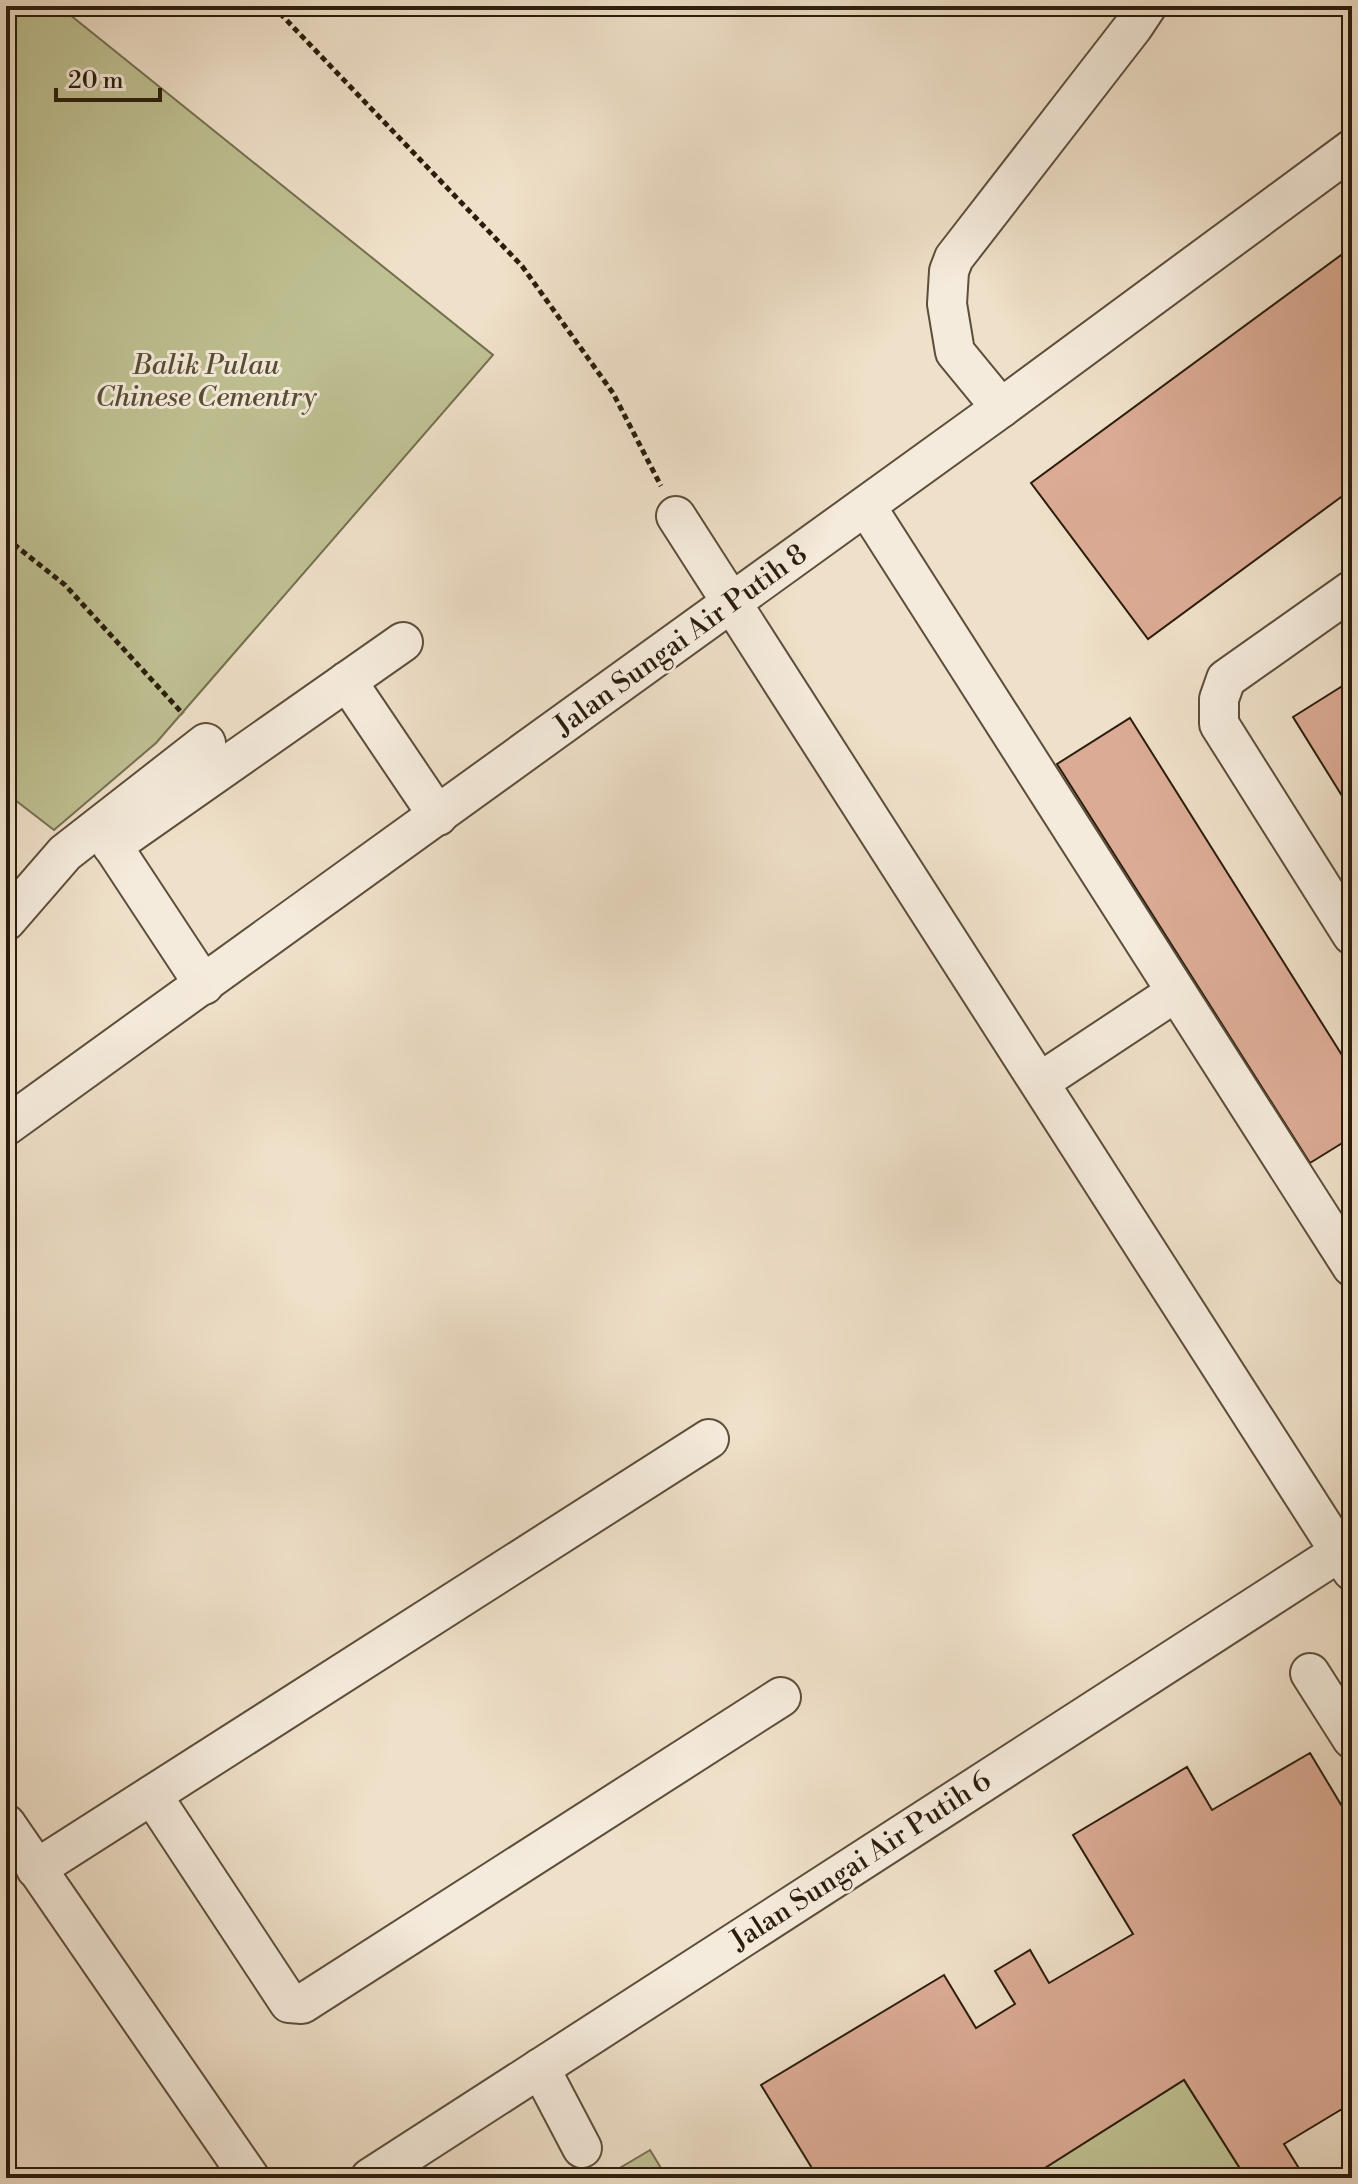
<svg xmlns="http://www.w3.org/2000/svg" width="1358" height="2184" font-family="'Libre Bodoni',serif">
<rect width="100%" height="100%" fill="#efe0c9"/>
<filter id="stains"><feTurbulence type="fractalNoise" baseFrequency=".0025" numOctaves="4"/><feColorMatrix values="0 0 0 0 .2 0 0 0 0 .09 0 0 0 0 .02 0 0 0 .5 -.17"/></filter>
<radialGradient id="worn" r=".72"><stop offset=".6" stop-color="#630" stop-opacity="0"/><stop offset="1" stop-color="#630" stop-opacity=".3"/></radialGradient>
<g fill="#bfc193" stroke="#756f50" stroke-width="2">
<path d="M6 6H59L493 355 156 743 54 830 6 793Z"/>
<path d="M1184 2080 1246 2178H1029Z"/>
<path d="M650 2150 667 2178H603Z"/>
</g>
<g fill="#dcab95" stroke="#2b1d0c" stroke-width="2">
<path d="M1352 247V489L1148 639 1031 483Z"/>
<path d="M1352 680V812L1293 717Z"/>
<path d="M1130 718 1352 1071V1137L1310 1163 1057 764Z"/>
<path d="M1310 1753 1352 1823V2103L1284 2144 1305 2178H1246L1184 2080 1029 2178H818L761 2085 944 1975 976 2028 1015 2004 995 1971 1030 1950 1049 1983 1133 1934 1073 1835 1187 1767 1212 1810Z"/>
</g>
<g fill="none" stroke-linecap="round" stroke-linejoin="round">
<g stroke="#5c4e3b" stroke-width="42">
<g id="minor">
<path d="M1001 408 955 352 947 304 949 271 954 258 1133 27 1147 6"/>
<path d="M866 506 1352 1267"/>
<path d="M676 516 1352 1571"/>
<path d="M1352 590 1226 679 1219 699V724L1352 935"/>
<path d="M347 681 438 816"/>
<path d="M100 827 204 985"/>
<path d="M112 846 403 642"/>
<path d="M6 921 65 853 206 743"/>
<path d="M1040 1082 1176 992"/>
<path d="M6 1126 1001 408 1352 149"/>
<path d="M1310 1673 1352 1739"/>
<path d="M152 1795 289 2003 302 2004 781 1697"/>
<path d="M6 1824 250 2178"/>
<path d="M36 1869 709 1439"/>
<path d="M540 2068 582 2148"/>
<path d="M370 2178 1352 1544"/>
</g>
</g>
<g stroke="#2b1d0c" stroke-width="5" stroke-dasharray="6 4" stroke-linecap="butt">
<path d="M273 6 522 266 613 393 661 486"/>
<path d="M6 538 65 585 183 714"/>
</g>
<use href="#minor" stroke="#f5ebdc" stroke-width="38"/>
</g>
<g text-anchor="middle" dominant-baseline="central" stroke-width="6" stroke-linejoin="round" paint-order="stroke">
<g font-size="28" font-style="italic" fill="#574e34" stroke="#f5ebdc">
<text x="206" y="365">Balik Pulau<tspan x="206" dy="32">Chinese Cementry</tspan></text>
</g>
<g font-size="28" fill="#2b1d0c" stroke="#f5ebdc">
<text transform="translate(681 640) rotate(-36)">Jalan Sungai Air Putih 8</text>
<text transform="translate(861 1861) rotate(-33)">Jalan Sungai Air Putih 6</text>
</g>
</g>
<rect width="1358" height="2184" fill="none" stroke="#efe0c9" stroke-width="32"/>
<rect x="8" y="8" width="1342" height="2168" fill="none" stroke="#2b1d0c" stroke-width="4"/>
<rect x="16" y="16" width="1326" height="2152" fill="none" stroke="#2b1d0c" stroke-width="2"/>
<path d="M56 88v12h104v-12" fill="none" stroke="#2b1d0c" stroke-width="4"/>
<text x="68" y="88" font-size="24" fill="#2b1d0c" stroke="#f5ebdc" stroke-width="6" paint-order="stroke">20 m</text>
<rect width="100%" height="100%" filter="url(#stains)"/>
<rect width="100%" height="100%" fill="url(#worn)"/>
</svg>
